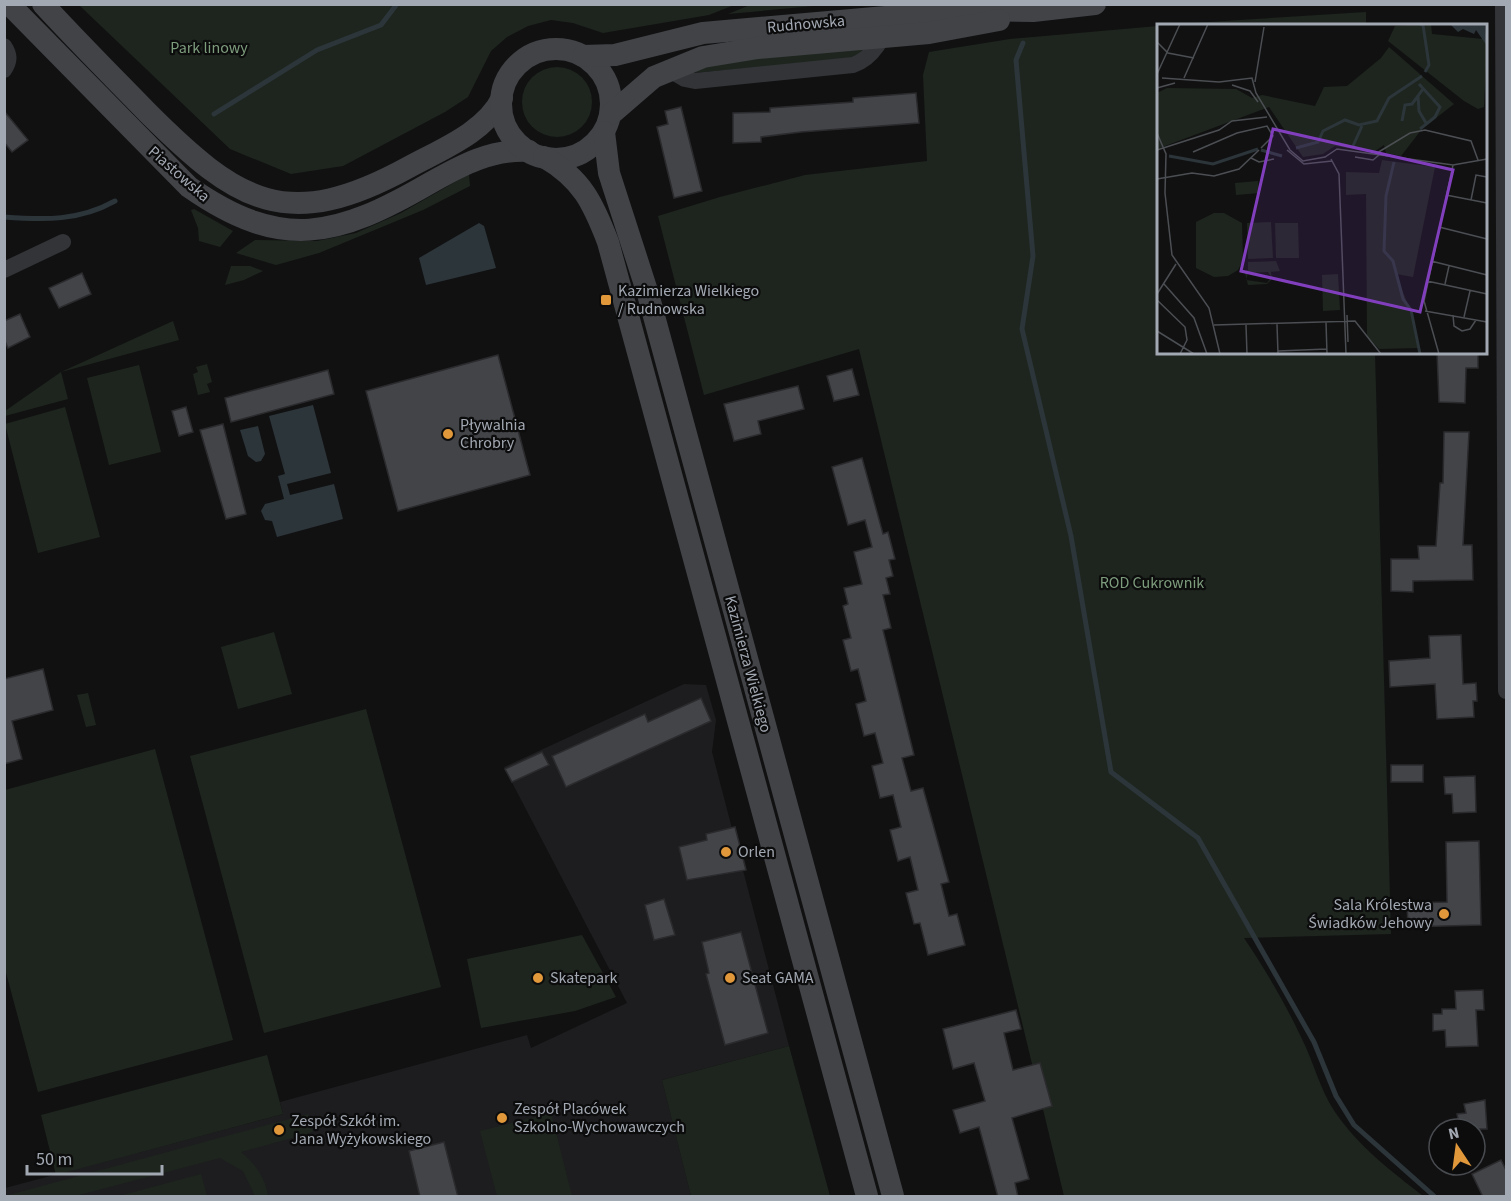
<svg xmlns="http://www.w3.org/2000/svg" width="1511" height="1201" font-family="'Source Sans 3',sans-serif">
<rect width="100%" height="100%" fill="#111112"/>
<path fill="#1d1d1f" d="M684 684 706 685 716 720 712 752 789 1046 662 1080 691 1196H5V1188L283 1114 280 1102 527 1035 531 1048 627 1003 504 767Z"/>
<g fill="#1e251e">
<path d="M79 5H734L709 15 603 33 573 23 551 20 528 26 507 37 491 51 468 97 445 112 343 166 291 174 230 149Z"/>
<path d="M750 5 751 4 824 5 728 14Z"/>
<path d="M1366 12V25H1160H1161Z"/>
<path d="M1158 26V352L1375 353 1391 934 1244 938C1265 969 1285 1003 1301 1037 1314 1062 1319 1088 1335 1112 1358 1146 1391 1171 1423 1196H1064L859 349 704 395 658 216 720 197 805 175 927 161 923 75 929 52 1010 39Z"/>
<path d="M870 46 854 59 693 73 691 70 735 61Z"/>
<circle cx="557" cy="102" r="35"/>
<path d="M469 174 470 186 423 210 319 253 276 265 236 253 255 240 317 241 356 233 401 213Z"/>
<path d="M194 209 233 231 220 247 199 241 198 228 191 210Z"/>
<path d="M231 266H250L263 271 244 280 225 285Z"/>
<path d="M173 321 179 340 61 372 68 399 5 416V411L61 372Z"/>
<path d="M207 364 212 382 207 384 210 392 198 395 193 374 198 372 196 367Z"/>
<path d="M139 365 161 452 109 465 87 378Z"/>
<path d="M65 407 100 537 38 553 5 424Z"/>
<path d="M274 632 292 694 238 709 221 647Z"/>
<path d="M88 693 96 725 86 727 77 695Z"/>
<path d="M366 709 441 987 264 1033 190 756Z"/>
<path d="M155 749 233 1040 38 1092 5 969V790Z"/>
<path d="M582 935 616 997 575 1011 481 1028 467 959Z"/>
<path d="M789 1046 830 1196H691L662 1080Z"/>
<path d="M267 1055 283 1114 56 1175 41 1115Z"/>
<path d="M551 1113 572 1196H497L480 1131Z"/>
<path d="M308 1114 313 1132 241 1152C255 1164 265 1177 268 1196H255L243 1171 220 1158 75 1196H5Z"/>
<path d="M201 1174 207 1196H119Z"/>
</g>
<g fill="#2c353a">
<path d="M479 223 484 226 496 268 426 285 419 258Z"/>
<path d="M313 405 331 473 287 484 290 495 334 484 343 519 277 537 272 521 265 520 261 511 265 504 284 499 278 476 285 474 269 416Z"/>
<path d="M258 426 265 454 261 461 256 462 248 456 240 430Z"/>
</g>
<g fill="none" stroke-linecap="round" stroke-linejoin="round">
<g stroke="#2c353a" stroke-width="5">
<path d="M1023 43 1016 60 1033 256 1022 329 1071 536 1111 772 1198 838 1314 1042 1336 1096 1354 1125 1434 1196"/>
<path d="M214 114 317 50 381 25 397 4"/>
<path d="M4 217C45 220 79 221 115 201"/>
</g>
</g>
<g fill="#424448" stroke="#2b2b2e" stroke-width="1.5">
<path d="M916 93 919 123 801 132 761 137V142L733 143V113L770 112V108L853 102V98Z"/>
<path d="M681 107 702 191 674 198 657 127 668 124 665 111Z"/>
<path d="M4 111 28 140 12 152 4 142Z"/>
<path d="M82 273 91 294 59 308 49 288Z"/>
<path d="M20 314 30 337 8 348 4 339V321Z"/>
<path d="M1437 352H1478V368H1466L1465 403 1439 402Z"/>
<path d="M498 355 530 475 398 511 366 391Z"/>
<path d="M852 369 859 395 834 401 827 376Z"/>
<path d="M328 370 334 394 231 422 225 398Z"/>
<path d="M798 386 804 409 758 421 761 434 734 441 724 404Z"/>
<path d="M186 407 193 432 179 436 172 411Z"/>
<path d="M223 424 246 514 226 519 200 430Z"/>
<path d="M1444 432H1469L1463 545H1472L1473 580 1413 581V592L1391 591V559H1419L1418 546H1436L1440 483H1443Z"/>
<path d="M862 458 883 534 888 532 895 559 889 560 893 576 886 578 890 594 883 595 891 628 883 630 914 755 902 758 911 791 923 788 949 882 941 884 949 916 957 914 965 945 928 955 920 923 914 924 906 893 918 890 910 857 898 861 890 830 901 827 893 795 880 798 872 766 883 763 875 733 864 736 856 704 866 701 858 669 851 671 843 640 851 638 843 606 848 604 844 588 862 584 854 552 872 547 865 520 848 525 832 467Z"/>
<path d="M1461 635 1463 684 1476 683 1477 701H1473L1474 717 1437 719 1435 684 1390 687 1389 661 1430 658 1429 636Z"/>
<path d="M43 669 53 710 12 721 22 759 4 764V679Z"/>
<path d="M701 698 711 721 566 787 552 756 645 714 648 722Z"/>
<path d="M542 752 549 765 512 782 505 769Z"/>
<rect x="1391" y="765" width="32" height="17"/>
<path d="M1475 776 1476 812 1453 813 1452 794H1445L1444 777Z"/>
<path d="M735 827 746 870 687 880 679 847 707 840 706 834Z"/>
<path d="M1479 841 1481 925 1408 927 1407 903 1447 902 1446 842Z"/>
<path d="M664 899 675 935 654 940 645 905Z"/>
<path d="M741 932 768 1033 725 1045 706 974 709 973 702 942Z"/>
<path d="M1483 990 1484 1010H1476L1478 1046 1446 1047 1445 1030 1433 1031V1014H1442V1009H1456L1455 991Z"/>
<path d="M1016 1010 1021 1029 1004 1033 1013 1070 1040 1063 1052 1106 1012 1118 1029 1179 1015 1183 1018 1197H998L979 1127 960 1133 953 1110 985 1101 974 1063 953 1069 943 1029Z"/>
<path d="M1485 1100 1487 1129H1460L1457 1114 1466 1113 1464 1104Z"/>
<path d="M444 1142 458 1197H420L409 1151Z"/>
<path d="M1501 1160 1506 1170V1197H1483L1472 1174Z"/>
</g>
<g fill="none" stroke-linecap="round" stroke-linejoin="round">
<g stroke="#323437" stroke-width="16">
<path d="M1503 4 1506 691"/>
<path d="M4 46C10 55 10 61 4 70"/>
<path d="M668 69 685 79 695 81 853 65C879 56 886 28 897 4"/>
<path d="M4 270 63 242"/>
</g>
<g stroke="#414347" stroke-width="22">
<path d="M9 4 189 187C282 252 337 237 430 183 462 165 491 149 529 151"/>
<path d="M43 4C77 41 112 76 147 112 238 203 287 234 409 167 440 150 486 132 502 98"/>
<circle cx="556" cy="104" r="55"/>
<path d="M583 56 615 55 703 33 965 10 1033 11 1095 4"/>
<path d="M610 115 654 77 703 57 758 48 929 33 999 20"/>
<path d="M604 132 609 173 648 294 893 1196"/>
<path d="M544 157C582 179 593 203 608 242L867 1196"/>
</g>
</g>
<g fill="#e1983a" stroke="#0c0c0d" stroke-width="2">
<rect x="600" y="294" width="12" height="12" rx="3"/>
<circle cx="448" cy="434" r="6"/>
<circle cx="726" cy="852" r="6"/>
<circle cx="1444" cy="914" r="6"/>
<circle cx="538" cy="978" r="6"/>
<circle cx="730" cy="978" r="6"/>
<circle cx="502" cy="1118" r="6"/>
<circle cx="279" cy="1130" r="6"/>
</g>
<g text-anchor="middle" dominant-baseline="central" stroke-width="4.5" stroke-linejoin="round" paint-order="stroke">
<g font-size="16" fill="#a3a9b2" stroke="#0c0c0d">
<text transform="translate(806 24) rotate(-5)">Rudnowska</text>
<text transform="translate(179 174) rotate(41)">Piastowska</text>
<text transform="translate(748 664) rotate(75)">Kazimierza Wielkiego</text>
</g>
<g font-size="16" fill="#7d9c7c" stroke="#0c0c0d">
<text x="209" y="48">Park linowy</text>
<text x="1152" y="583">ROD Cukrownik</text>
</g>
<g font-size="16" fill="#a3a9b2" stroke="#0c0c0d" text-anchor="start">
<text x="618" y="291">Kazimierza Wielkiego<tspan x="618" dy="18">/ Rudnowska</tspan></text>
<text x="460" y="425">Pływalnia<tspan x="460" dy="18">Chrobry</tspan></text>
<text x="738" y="852">Orlen</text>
<text x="1432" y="905" text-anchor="end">Sala Królestwa<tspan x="1432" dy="18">Świadków Jehowy</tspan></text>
<text x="550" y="978">Skatepark</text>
<text x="742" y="978">Seat GAMA</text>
<text x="514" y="1109">Zespół Placówek<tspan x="514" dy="18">Szkolno-Wychowawczych</tspan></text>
<text x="291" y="1121">Zespół Szkół im.<tspan x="291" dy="18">Jana Wyżykowskiego</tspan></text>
</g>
</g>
<g transform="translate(1157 24)">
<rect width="330" height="330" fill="#111112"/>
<path d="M263 0H274L275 10 326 15 330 22 327 83 321 85 307 77 231 17 238 2ZM232 23 297 80 265 105 244 132 229 129 227 121 217 128 178 122 166 130 146 133 112 83 0 125V69L10 64 79 65 95 74 105 71 158 82 167 63 190 62 224 34ZM225 136 278 143 256 253 239 250 256 294 261 324 222 325 210 312 209 170 189 171V148L222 149ZM101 157 103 169 79 171 78 159ZM57 189H67L85 199 86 236 81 246 71 252 57 253 39 244V198ZM114 198 116 234 91 235 90 199ZM118 199H141L142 234H119ZM119 237 123 247 114 248 115 255 110 260 91 261 88 249H83L91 246V238ZM111 248 114 253 110 259 89 256 91 249ZM181 250 183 286 166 287 165 251Z" fill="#1e251e" fill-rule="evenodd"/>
<path d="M293 0H328L330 22 319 6 317 10 306 5 301 8Z" fill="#2c353a"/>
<path fill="none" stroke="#2c353a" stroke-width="3" d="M263 0 266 1 272 41 268 48M262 60 283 83 278 93 263 105M266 65 261 72 262 87 269 99M245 97 248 81 255 80 261 72M196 122 205 102M139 124 161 118 166 107 188 96 202 101 220 97 232 74 265 52M104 126 125 132M12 132 56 140 101 125M237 138 229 172 227 227 236 237 246 275 254 286 263 330"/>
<path fill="none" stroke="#4b4e52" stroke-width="1.5" d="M0 18 11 29 37 34M0 50 23 0M5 54 62 58 95 54 99 69 133 126 146 137 168 133 180 125 296 141 330 135M27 54 51 0M98 58 107 3M75 61 93 67 101 78M0 64 18 59M330 71V91M0 109 9 130 8 169 15 231 52 284 63 330M0 126 62 106 75 97 110 93M130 126 147 140 175 137M36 128 80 109 110 102 116 112 104 124M220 129 253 109 268 106 314 117 321 136M198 133 216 136 222 131M94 134 102 138 117 135M174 135 182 150 189 330M0 155 35 149 57 152 82 145 102 126M289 171 330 179M314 176 319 151 330 153M282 203 330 215M274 237 330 251M270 257 330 270M7 260 37 294 50 330M288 260 292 242M0 270 19 240M0 276 28 303 30 316 23 330M268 287 330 298M190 291 191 318M296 291 297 302 305 307 313 305 319 296M307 293 313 267M169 298 170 330M120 300 121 330M57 301 198 297 224 330M89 301 90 330M0 307 37 330M121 327 170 325M282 330 267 277 296 141"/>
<path fill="#813fbd" fill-opacity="0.15" stroke="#813fbd" stroke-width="3" d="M116 105 296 146 263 288 84 247Z"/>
<rect width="330" height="330" fill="none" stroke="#a3a9b2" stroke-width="3"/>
</g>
<rect width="1511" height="1201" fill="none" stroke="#a3a9b2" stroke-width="12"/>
<g transform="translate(1457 1147) rotate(347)"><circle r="28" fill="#0c0c0d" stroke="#484b4f" stroke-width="1.5"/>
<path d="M0-4.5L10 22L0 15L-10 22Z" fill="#e1983a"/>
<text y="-9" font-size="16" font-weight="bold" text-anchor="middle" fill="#a3a9b2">N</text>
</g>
<path d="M27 1165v9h135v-9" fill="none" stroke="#a3a9b2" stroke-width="3"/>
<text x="36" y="1165" font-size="18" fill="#a3a9b2" stroke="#0c0c0d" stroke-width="4.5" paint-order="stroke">50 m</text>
</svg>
